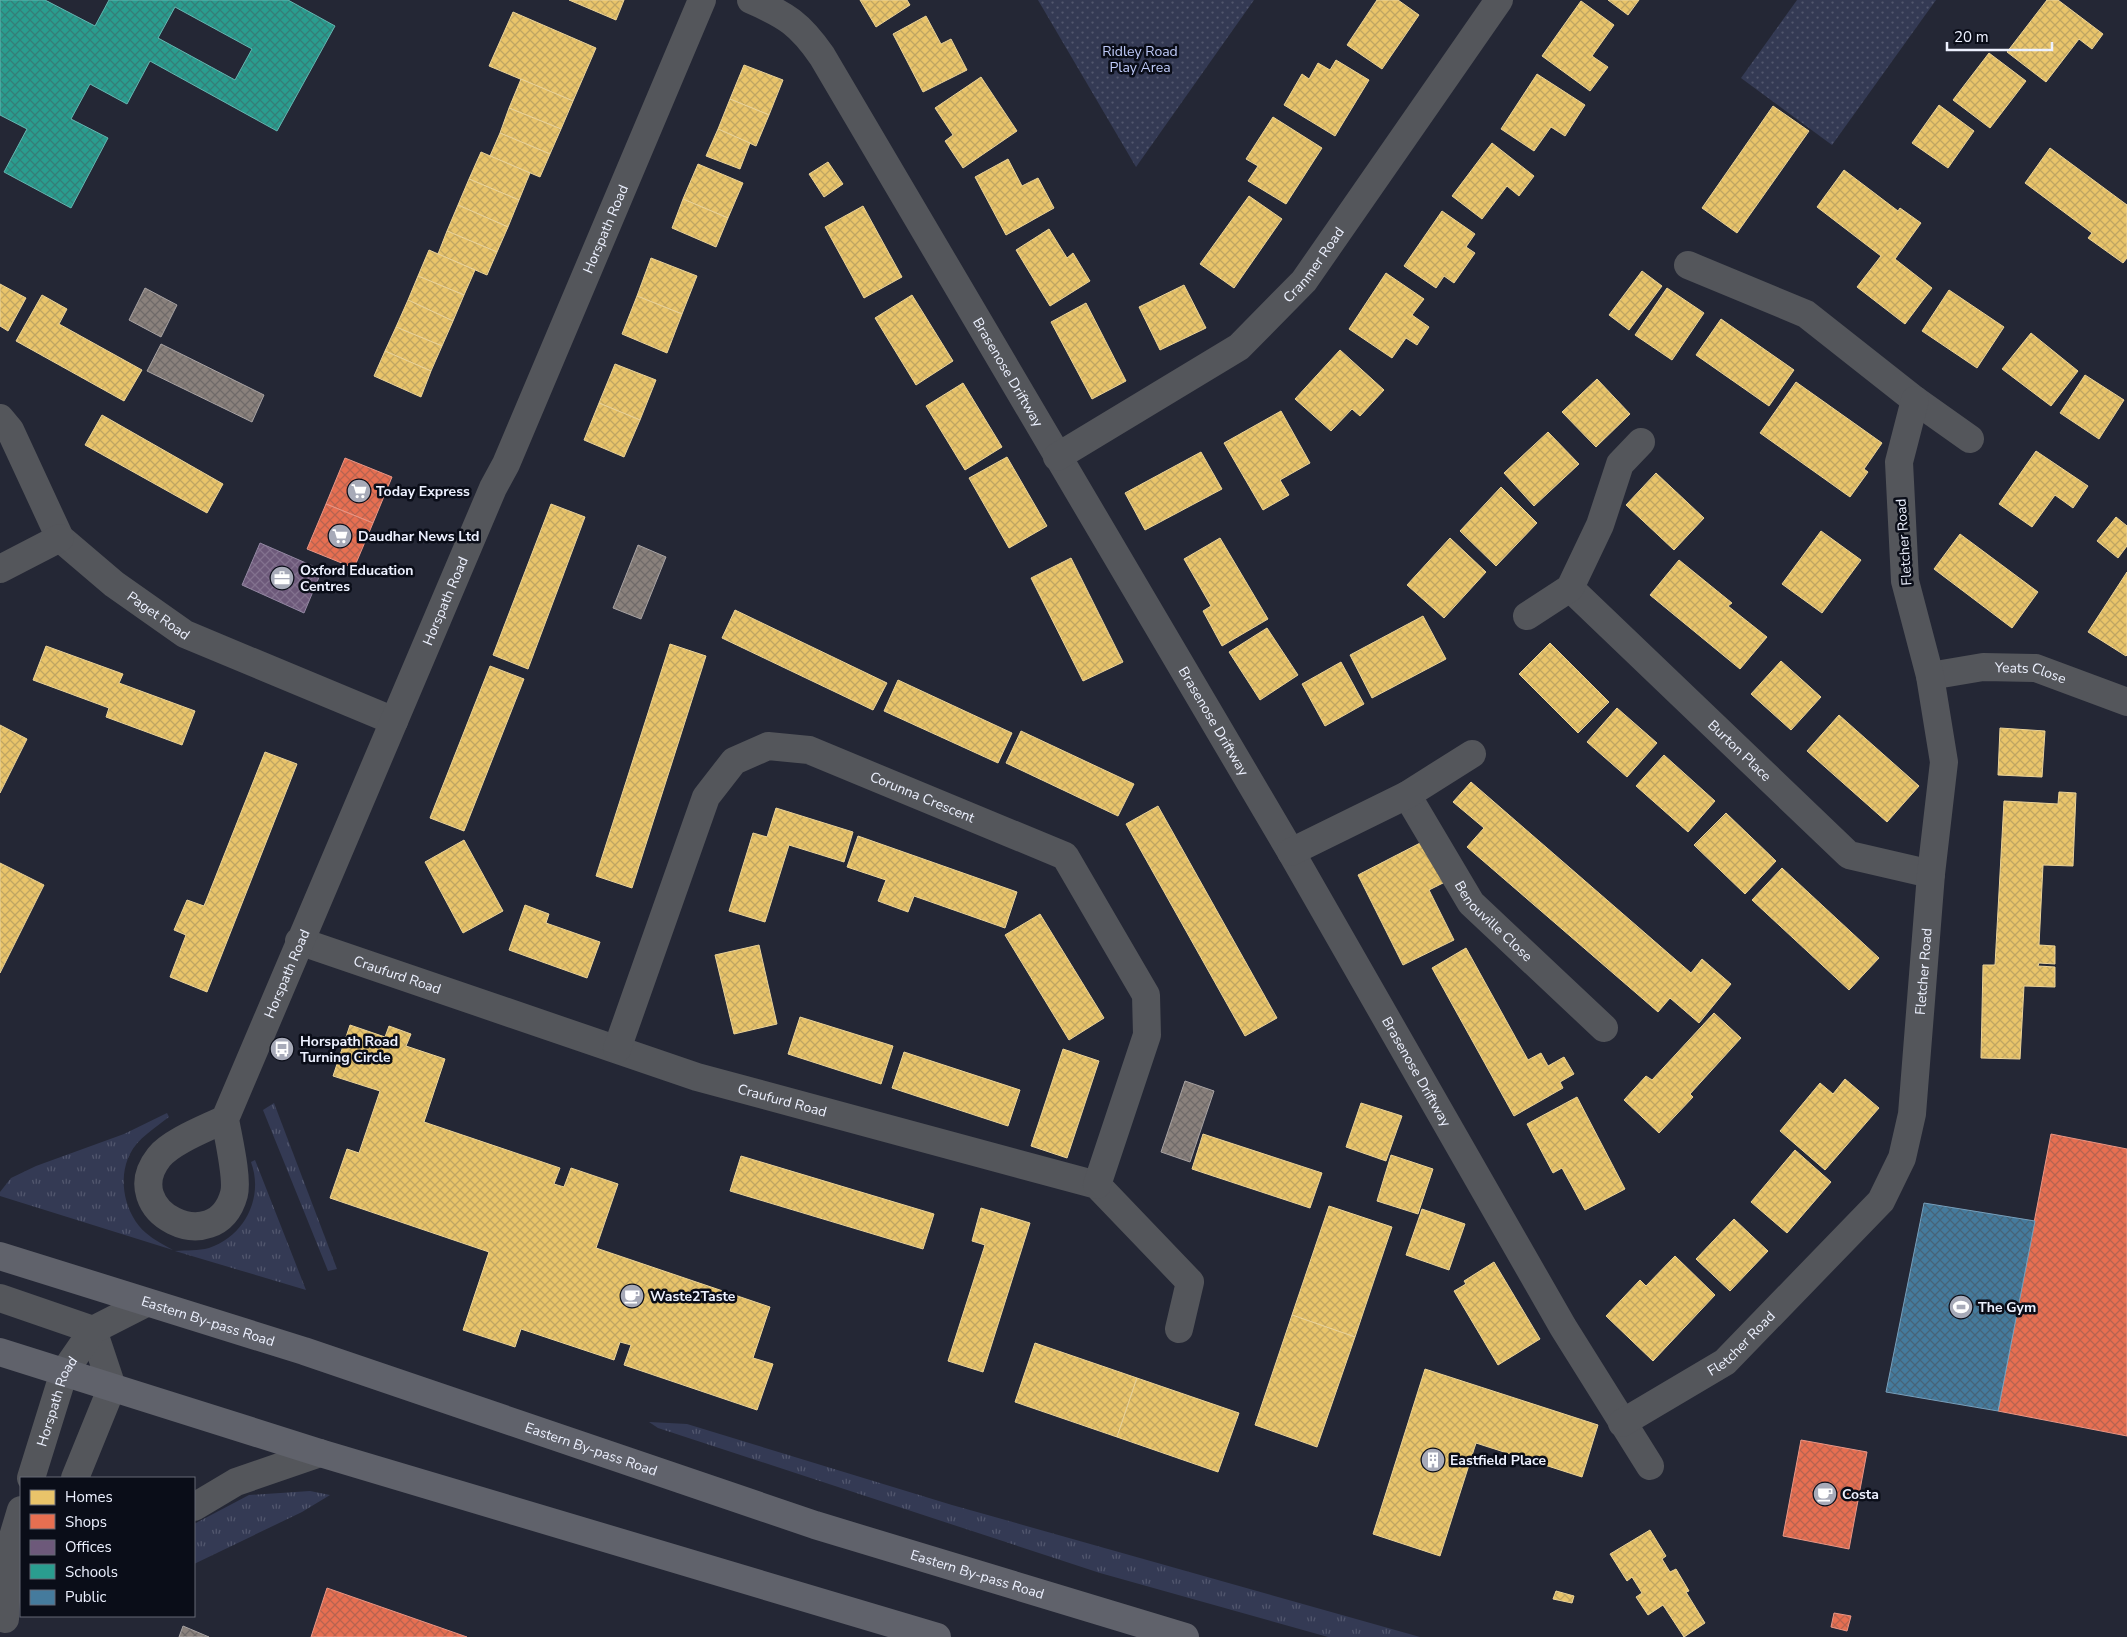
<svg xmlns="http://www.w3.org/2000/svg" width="2127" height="1637" font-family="'Nunito Sans',sans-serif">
<defs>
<pattern id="grass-tufts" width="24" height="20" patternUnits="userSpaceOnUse" patternTransform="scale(1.25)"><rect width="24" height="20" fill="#343a54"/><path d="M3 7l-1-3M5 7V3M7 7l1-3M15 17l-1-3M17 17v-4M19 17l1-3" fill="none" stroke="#52576e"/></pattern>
<pattern id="park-dots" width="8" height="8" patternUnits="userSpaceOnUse" patternTransform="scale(1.25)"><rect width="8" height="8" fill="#343a54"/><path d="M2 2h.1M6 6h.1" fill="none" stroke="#52576e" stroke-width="1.8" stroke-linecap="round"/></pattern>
<pattern id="homes-cross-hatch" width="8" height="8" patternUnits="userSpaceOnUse" patternTransform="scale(1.25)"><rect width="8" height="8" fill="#e9c46a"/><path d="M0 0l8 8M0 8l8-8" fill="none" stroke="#c0a562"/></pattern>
<pattern id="shops-cross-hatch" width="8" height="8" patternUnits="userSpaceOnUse" patternTransform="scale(1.25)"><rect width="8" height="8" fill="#e76f51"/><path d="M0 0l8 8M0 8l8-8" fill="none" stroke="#b76350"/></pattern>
<pattern id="offices-cross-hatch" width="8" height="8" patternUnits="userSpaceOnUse" patternTransform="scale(1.25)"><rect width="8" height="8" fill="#6d597a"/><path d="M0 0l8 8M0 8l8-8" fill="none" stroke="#82718e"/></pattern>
<pattern id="schools-cross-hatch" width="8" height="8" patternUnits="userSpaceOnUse" patternTransform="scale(1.25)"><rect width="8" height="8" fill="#2a9d8f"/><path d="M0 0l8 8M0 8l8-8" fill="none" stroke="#347f78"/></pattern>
<pattern id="public-cross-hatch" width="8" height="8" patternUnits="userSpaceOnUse" patternTransform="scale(1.25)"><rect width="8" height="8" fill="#457b9d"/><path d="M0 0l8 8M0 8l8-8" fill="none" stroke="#466479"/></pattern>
<pattern id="industry-cross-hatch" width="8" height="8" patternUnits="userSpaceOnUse" patternTransform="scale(1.25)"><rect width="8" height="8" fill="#8a817c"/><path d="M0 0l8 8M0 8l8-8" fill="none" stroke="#6f6a69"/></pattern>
</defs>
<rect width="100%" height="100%" fill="#242735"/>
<g fill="url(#grass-tufts)">
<path d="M274 1103 337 1269 328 1271 263 1110Z"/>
<path d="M167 1113 169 1117C156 1127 137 1139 130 1154 117 1179 125 1215 146 1233 154 1240 164 1245 173 1250L0 1196V1192L11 1178 36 1166 124 1134Z"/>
<path d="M255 1160 306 1290 175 1251C187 1250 198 1251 209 1248 245 1236 264 1197 251 1162Z"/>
<path d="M649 1422 687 1424 952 1505 1420 1637H1328L1100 1573 658 1428Z"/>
<path d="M310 1491 330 1495 302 1512 194 1564V1524L249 1495Z"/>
</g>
<g fill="url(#park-dots)">
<path d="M1038 0H1254L1136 167Z"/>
<path d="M1797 0H1936L1832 145 1741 78Z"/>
</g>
<g fill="url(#homes-cross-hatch)" stroke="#ead297">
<path d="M569 0H624L616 20Z"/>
<path d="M860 0H907L910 5 876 27Z"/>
<path d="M1377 0H1398L1419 15 1382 69 1347 45Z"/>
<path d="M1608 0H1639L1628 15Z"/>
<path d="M2047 0H2058L2103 34 2092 49 2079 39 2046 82 2007 52Z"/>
<path d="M1581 1 1614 25 1592 56 1608 67 1590 91 1542 56Z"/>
<path d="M513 12 596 48 573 101 489 66Z"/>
<path d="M926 16 941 44 951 39 967 70 923 92 893 34Z"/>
<path d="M1989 53 2026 81 1990 128 1953 100Z"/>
<path d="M1336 60 1369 80 1335 136 1284 105 1302 74 1309 79 1318 63 1330 70Z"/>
<path d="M744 65 783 80 769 115 730 99Z"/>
<path d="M1537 74 1585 105 1565 136 1551 127 1534 151 1501 129Z"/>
<path d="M981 77 1017 131 963 168 945 141 953 135 935 108Z"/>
<path d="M521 79 573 101 561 129 509 108Z"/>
<path d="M730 99 769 115 756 146 718 129Z"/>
<path d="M1939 105 1974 131 1948 168 1912 143Z"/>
<path d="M1773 106 1809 131 1737 233 1702 208Z"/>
<path d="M509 108 561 129 550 154 500 133Z"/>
<path d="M1273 117 1322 148 1286 204 1248 181 1258 166 1246 159Z"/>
<path d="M718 129 750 143 740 169 706 156Z"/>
<path d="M500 133 550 154 540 177 490 156Z"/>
<path d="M1492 143 1534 176 1519 196 1507 186 1482 219 1452 196Z"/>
<path d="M2050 148 2127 205V258L2123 263 2088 238 2092 233 2025 183Z"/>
<path d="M481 152 530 173 519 200 469 179Z"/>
<path d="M1008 159 1022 186 1038 178 1054 208 1006 235 975 177Z"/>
<path d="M828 162 843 184 824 197 809 174Z"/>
<path d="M698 164 743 183 728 218 683 199Z"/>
<path d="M1844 170 1898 211 1900 208 1921 223 1895 259 1932 288 1905 324 1857 287 1881 256 1817 207Z"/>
<path d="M469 179 519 200 508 227 458 205Z"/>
<path d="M1249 196 1282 219 1234 288 1200 264Z"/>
<path d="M683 199 728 218 716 247 672 228Z"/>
<path d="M458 205 508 227 497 252 447 231Z"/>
<path d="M863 206 902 277 864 298 825 227Z"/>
<path d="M1442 211 1475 234 1466 247 1475 253 1454 283 1444 276 1436 288 1404 266Z"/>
<path d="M1049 229 1067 258 1073 253 1090 281 1050 306 1016 250Z"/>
<path d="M447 231 497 252 487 275 438 254Z"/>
<path d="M429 250 475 270 464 295 418 276Z"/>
<path d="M651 258 697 276 682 314 637 296Z"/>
<path d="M1642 271 1662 286 1629 330 1609 315Z"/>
<path d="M1386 273 1424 299 1412 315 1429 327 1417 345 1406 338 1392 358 1349 329Z"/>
<path d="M418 276 464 295 453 321 408 300Z"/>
<path d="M0 284 26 298 8 331 0 326Z"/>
<path d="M1184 285 1206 328 1160 350 1139 307Z"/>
<path d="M1667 288 1704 313 1672 360 1635 335Z"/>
<path d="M1949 290 2004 327 1977 368 1922 331Z"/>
<path d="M42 295 67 309 59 324 142 370 124 401 16 341Z"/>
<path d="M912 295 953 361 916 385 875 318Z"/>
<path d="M637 296 682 314 667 353 622 334Z"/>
<path d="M408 300 453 321 442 346 396 327Z"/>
<path d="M1086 303 1126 381 1092 399 1051 322Z"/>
<path d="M1721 319 1794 370 1769 406 1696 355Z"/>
<path d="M396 327 442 346 431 371 385 351Z"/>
<path d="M2031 333 2078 371 2051 406 2002 369Z"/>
<path d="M1340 350 1384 390 1360 416 1352 409 1331 431 1295 399Z"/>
<path d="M385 351 431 371 421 397 374 376Z"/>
<path d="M615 364 656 380 640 420 599 403Z"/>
<path d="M2085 375 2124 400 2099 439 2060 413Z"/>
<path d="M1597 379 1630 414 1596 447 1562 412Z"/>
<path d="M1796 382 1882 443 1864 469 1868 472 1850 497 1760 433Z"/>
<path d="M963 383 1002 447 965 470 926 406Z"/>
<path d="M599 403 640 420 624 457 584 440Z"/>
<path d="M1281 411 1310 463 1280 480 1289 495 1263 510 1224 443Z"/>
<path d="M102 415 223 484 207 513 85 445Z"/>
<path d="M1548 432 1579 464 1534 506 1504 473Z"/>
<path d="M2036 451 2088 486 2073 508 2055 495 2032 527 1999 504Z"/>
<path d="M1201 452 1222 489 1145 530 1125 493Z"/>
<path d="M1007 457 1047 526 1009 548 969 478Z"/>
<path d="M1656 473 1704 518 1674 550 1626 505Z"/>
<path d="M1501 487 1537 523 1496 566 1460 531Z"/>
<path d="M551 504 585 517 528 669 493 655Z"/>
<path d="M2116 517 2127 526V546L2118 558 2097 541Z"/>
<path d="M1821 531 1861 560 1822 613 1782 584Z"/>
<path d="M1960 534 2038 592 2012 628 1934 569Z"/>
<path d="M1220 538 1268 619 1222 646 1203 611 1211 606 1184 559Z"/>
<path d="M1450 538 1486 572 1444 618 1407 585Z"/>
<path d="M1071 558 1123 662 1083 681 1031 578Z"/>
<path d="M1679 560 1732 603 1728 606 1767 637 1740 669 1650 595Z"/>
<path d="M2127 572V655L2126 656 2088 632Z"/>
<path d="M735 610 887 683 873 710 722 638Z"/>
<path d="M1423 616 1446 659 1372 698 1350 655Z"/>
<path d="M1267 628 1298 675 1260 700 1229 652Z"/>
<path d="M1550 643 1609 702 1578 733 1519 674Z"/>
<path d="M670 644 706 656 632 888 596 876Z"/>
<path d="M46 646 123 674 119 683 195 711 182 745 106 717 109 708 33 680Z"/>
<path d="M1781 661 1821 697 1791 730 1751 694Z"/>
<path d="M1341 662 1364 704 1325 726 1302 684Z"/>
<path d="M490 666 524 679 464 831 430 818Z"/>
<path d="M898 680 1012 733 998 763 884 711Z"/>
<path d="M1617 708 1657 743 1627 777 1587 742Z"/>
<path d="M1839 715 1919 786 1887 822 1807 751Z"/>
<path d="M0 725 27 739 0 793Z"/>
<path d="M2000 728 2045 731 2042 777 1998 775Z"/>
<path d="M1021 731 1134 784 1118 816 1006 763Z"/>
<path d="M265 752 297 764 207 992 170 977 186 935 174 930 187 900 204 906Z"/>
<path d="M1664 755 1715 801 1688 832 1636 786Z"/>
<path d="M1471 782 1691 973 1702 959 1731 984 1699 1023 1670 998 1658 1012 1467 847 1484 828 1453 802Z"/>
<path d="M2059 792 2076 793 2073 866 2043 865 2039 945 2055 946V964L2039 963 2038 966 2055 967V987L2024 986 2020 1059 1981 1058 1983 965H1995L2004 801 2058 804Z"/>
<path d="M1158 806 1277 1018 1245 1036 1126 824Z"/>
<path d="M776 808 853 832 844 862 789 845 765 922 729 911 753 833 767 837Z"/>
<path d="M1726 813 1776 861 1745 894 1694 845Z"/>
<path d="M858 836 1017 892 1005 928 914 896 908 912 878 901 886 880 847 867Z"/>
<path d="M464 840 503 911 463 933 425 862Z"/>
<path d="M1426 840 1447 881 1429 890 1454 940 1403 965 1358 875Z"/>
<path d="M0 863 44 885 0 973Z"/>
<path d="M1782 868 1879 958 1849 990 1752 900Z"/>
<path d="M525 905 549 914 546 923 600 942 587 978 509 950Z"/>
<path d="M1040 914 1104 1018 1069 1040 1005 935Z"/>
<path d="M759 945 777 1024 734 1034 715 955Z"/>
<path d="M1466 948 1528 1060 1541 1053 1548 1066 1564 1057 1574 1074 1560 1082 1563 1088 1514 1116 1432 968Z"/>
<path d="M1714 1013 1741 1038 1690 1094 1693 1097 1659 1133 1624 1100 1646 1076 1652 1080Z"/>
<path d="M800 1017 893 1046 881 1084 788 1054Z"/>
<path d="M350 1025 385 1037 389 1026 411 1034 406 1046 445 1059 424 1122 560 1168 554 1184 564 1187 571 1168 618 1184 596 1248 770 1307 753 1358 773 1364 757 1410 624 1365 631 1345 620 1342 614 1360 521 1329 515 1347 463 1330 489 1252 330 1198 347 1149 359 1153 380 1091 333 1076Z"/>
<path d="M1063 1049 1099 1061 1067 1158 1031 1146Z"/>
<path d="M904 1052 1020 1090 1008 1126 892 1088Z"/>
<path d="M1845 1079 1879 1108 1825 1170 1780 1131 1820 1083 1833 1094Z"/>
<path d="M1577 1097 1625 1189 1585 1210 1562 1168 1553 1173 1527 1124Z"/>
<path d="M1361 1103 1402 1116 1386 1161 1346 1147Z"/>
<path d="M1203 1134 1322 1173 1310 1208 1192 1169Z"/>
<path d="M1795 1150 1831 1182 1787 1233 1751 1202Z"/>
<path d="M1391 1155 1433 1169 1418 1214 1377 1201Z"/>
<path d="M741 1156 934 1214 923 1249 730 1191Z"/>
<path d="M1329 1206 1392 1227 1355 1337 1292 1315Z"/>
<path d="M981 1208 1030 1223 983 1372 948 1361 985 1245 972 1241Z"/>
<path d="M1422 1209 1465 1224 1449 1270 1406 1255Z"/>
<path d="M1734 1219 1768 1251 1730 1291 1696 1259Z"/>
<path d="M1675 1256 1715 1295 1653 1361 1606 1316 1640 1280 1646 1286Z"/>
<path d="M1494 1262 1540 1339 1498 1365 1454 1291 1466 1284 1464 1281Z"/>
<path d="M1292 1315 1355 1337 1317 1447 1255 1425Z"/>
<path d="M1035 1343 1137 1378 1117 1437 1015 1402Z"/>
<path d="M1425 1369 1598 1425 1582 1477 1476 1443 1440 1556 1373 1534Z"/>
<path d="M1137 1378 1239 1413 1218 1472 1117 1437Z"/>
<path d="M1650 1530 1666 1556 1662 1559 1670 1572 1676 1569 1689 1591 1686 1592 1705 1623 1684 1637 1663 1605 1648 1615 1636 1597 1642 1593 1632 1577 1627 1581 1610 1554Z"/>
<path d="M1556 1591 1574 1596 1572 1603 1553 1599Z"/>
</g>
<g fill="url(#shops-cross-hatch)" stroke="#e99685">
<path d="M345 458 392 477 373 523 326 504Z"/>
<path d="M326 504 373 523 354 568 307 549Z"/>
<path d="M2051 1134 2127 1149V1436L1998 1411Z"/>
<path d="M1801 1440 1867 1452 1849 1549 1783 1536Z"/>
<path d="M327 1588 467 1637H311Z"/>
<path d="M1834 1613 1851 1616 1847 1631 1831 1627Z"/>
</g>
<path fill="url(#offices-cross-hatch)" stroke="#9387a2" d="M260 543 322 570 304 613 242 585Z"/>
<path fill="url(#schools-cross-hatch)" stroke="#64b6b1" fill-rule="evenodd" d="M0 0H45L95 26 109 0H288L335 26 277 131 150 61 127 104 90 84 71 119 108 138 71 208 4 172 27 129 0 115ZM175 7 252 49 235 80 158 38Z"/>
<path fill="url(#public-cross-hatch)" stroke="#779eba" d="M1924 1203 2035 1221 1998 1411 1886 1392Z"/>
<g fill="url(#industry-cross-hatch)" stroke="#a8a3a3">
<path d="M145 288 177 305 161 337 129 320Z"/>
<path d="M161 344 264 395 252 422 147 371Z"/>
<path d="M638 545 666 557 641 619 613 608Z"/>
<path d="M1185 1081 1214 1091 1190 1162 1161 1152Z"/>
<path d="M183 1626 209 1637H179Z"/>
</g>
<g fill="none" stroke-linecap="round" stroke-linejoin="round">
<g stroke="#54565b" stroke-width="28">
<path id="s1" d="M751 0C786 15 800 24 822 56L1291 852 1563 1327 1650 1466"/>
<path d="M1688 265 1806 314 1915 400 1970 439"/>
<path id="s2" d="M0 418 10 430 60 538 114 584 185 634 394 721"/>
<path id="s3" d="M1057 457 1239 347 1304 281 1499 0"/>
<path d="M0 569 60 538"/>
<path id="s4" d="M1570 588 1849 855 1931 874"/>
<path d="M1527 616 1570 588 1600 525 1620 464 1641 442"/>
<path id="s5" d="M1930 676 1983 667 2036 668 2127 702"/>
<path id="s6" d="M1407 795 1471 903 1604 1028"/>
<path d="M1291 852 1407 795 1472 754"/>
<path id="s7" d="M299 941 697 1077 1097 1185 1190 1282 1179 1329"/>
<path id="s8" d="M617 1049 706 797 734 761 768 746 809 750 1065 856 1146 995 1147 1035 1097 1185"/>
<path id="s9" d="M225 1119C207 1128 172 1141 159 1157 116 1211 216 1261 234 1194 238 1178 228 1137 225 1119L493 488 506 464 702 0"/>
<path id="s10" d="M1622 1423 1725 1362 1881 1201 1902 1158 1912 1114 1931 874 1944 762 1930 676 1905 581 1899 462 1915 400"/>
</g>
<g stroke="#54565b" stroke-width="28">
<path d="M0 1298 93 1330 112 1387 75 1478"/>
<path id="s11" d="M31 1478 64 1372 93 1330 146 1303"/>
<path d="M194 1507 236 1482 320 1453"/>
<path d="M5 1619 9 1550 21 1510"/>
</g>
<g stroke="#60626b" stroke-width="28">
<path id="s12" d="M0 1256 304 1351 815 1525 1185 1637"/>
<path d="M0 1352 320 1453 937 1637"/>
</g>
</g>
<defs>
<g id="supermarket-disc" transform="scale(1.25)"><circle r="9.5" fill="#a7aab8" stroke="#0a0d18"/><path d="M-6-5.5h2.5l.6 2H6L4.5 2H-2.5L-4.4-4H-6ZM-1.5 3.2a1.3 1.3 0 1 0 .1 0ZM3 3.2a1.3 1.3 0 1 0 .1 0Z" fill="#fff"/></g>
<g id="office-disc" transform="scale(1.25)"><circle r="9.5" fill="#a7aab8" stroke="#0a0d18"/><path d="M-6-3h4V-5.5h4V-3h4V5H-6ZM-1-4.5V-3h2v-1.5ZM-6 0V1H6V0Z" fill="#fff"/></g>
<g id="bus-disc" transform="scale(1.25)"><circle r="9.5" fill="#a7aab8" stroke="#0a0d18"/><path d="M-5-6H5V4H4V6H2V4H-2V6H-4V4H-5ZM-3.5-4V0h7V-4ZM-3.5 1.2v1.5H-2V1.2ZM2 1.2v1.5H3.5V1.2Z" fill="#fff"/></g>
<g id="cafe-disc" transform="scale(1.25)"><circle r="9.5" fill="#a7aab8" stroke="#0a0d18"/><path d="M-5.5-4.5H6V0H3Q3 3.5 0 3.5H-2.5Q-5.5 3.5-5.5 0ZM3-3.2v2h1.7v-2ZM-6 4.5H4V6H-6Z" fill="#fff"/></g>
<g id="stadium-disc" transform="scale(1.25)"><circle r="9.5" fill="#a7aab8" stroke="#0a0d18"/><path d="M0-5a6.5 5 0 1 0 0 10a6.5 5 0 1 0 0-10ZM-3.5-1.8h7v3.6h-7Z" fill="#fff"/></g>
<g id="building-disc" transform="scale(1.25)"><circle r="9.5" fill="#a7aab8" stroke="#0a0d18"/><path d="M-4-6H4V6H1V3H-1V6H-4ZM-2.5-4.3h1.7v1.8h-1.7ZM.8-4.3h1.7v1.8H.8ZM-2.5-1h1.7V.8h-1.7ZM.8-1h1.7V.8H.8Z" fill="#fff"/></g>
</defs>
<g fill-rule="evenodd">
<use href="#supermarket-disc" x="359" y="491"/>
<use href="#supermarket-disc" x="340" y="536"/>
<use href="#office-disc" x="282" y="578"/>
<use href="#bus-disc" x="282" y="1049"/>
<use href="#cafe-disc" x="632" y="1296"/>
<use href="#stadium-disc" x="1961" y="1307"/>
<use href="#building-disc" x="1433" y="1460"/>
<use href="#cafe-disc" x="1825" y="1494"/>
</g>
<g text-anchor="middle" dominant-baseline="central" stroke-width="5" stroke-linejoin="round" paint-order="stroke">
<g font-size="14" fill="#c0ccfa" stroke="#0a0d18">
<text x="1140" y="51">Ridley Road<tspan x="1140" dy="16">Play Area</tspan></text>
</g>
<g font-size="14" fill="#edf1ff" stroke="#0a0d18">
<text stroke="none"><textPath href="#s9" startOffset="1274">Horspath Road</textPath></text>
<text stroke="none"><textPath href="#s3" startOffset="324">Cranmer Road</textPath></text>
<text stroke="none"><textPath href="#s1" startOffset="459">Brasenose Driftway</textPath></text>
<text transform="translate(1904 542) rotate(-94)">Fletcher Road</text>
<text stroke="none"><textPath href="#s9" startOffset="869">Horspath Road</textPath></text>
<text stroke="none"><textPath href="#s2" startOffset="260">Paget Road</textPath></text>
<text stroke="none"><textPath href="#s5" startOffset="102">Yeats Close</textPath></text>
<text stroke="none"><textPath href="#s1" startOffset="864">Brasenose Driftway</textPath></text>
<text stroke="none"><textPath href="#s4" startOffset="235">Burton Place</textPath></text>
<text stroke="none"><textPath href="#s8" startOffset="514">Corunna Crescent</textPath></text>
<text stroke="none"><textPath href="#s6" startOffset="154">Benouville Close</textPath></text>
<text stroke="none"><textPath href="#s10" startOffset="580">Fletcher Road</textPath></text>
<text stroke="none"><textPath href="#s9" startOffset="464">Horspath Road</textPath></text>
<text stroke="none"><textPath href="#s7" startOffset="104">Craufurd Road</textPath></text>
<text stroke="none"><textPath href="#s1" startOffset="1269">Brasenose Driftway</textPath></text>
<text stroke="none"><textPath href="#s7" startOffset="509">Craufurd Road</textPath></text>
<text stroke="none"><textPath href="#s12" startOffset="218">Eastern By-pass Road</textPath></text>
<text stroke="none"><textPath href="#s10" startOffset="144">Fletcher Road</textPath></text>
<text stroke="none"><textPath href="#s11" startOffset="81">Horspath Road</textPath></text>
<text stroke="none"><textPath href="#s12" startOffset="622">Eastern By-pass Road</textPath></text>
<text stroke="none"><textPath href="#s12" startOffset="1028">Eastern By-pass Road</textPath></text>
</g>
<g font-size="14" font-weight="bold" fill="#edf1ff" stroke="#0a0d18" text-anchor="start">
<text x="376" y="491">Today Express</text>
<text x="358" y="536">Daudhar News Ltd</text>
<text x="300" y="570">Oxford Education<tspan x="300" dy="16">Centres</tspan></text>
<text x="300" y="1041">Horspath Road<tspan x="300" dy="16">Turning Circle</tspan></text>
<text x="650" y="1296">Waste2Taste</text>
<text x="1978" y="1307">The Gym</text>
<text x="1450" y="1460">Eastfield Place</text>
<text x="1842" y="1494">Costa</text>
</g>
</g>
<rect x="20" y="1477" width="175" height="140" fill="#0a0d18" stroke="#656874"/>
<rect x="30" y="1490" width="25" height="15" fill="#e9c46a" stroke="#656874"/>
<text x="65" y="1502" font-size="15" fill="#edf1ff">Homes</text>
<rect x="30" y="1514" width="25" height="15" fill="#e76f51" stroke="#656874"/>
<text x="65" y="1527" font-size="15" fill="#edf1ff">Shops</text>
<rect x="30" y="1540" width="25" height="15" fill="#6d597a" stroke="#656874"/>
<text x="65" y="1552" font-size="15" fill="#edf1ff">Offices</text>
<rect x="30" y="1564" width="25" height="15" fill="#2a9d8f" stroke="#656874"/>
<text x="65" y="1577" font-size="15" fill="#edf1ff">Schools</text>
<rect x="30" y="1590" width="25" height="15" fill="#457b9d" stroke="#656874"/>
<text x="65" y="1602" font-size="15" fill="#edf1ff">Public</text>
<path d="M1947 42v8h105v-8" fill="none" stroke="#edf1ff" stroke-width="2.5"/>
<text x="1954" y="42" font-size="15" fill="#edf1ff" stroke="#0a0d18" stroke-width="4" paint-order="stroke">20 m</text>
</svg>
